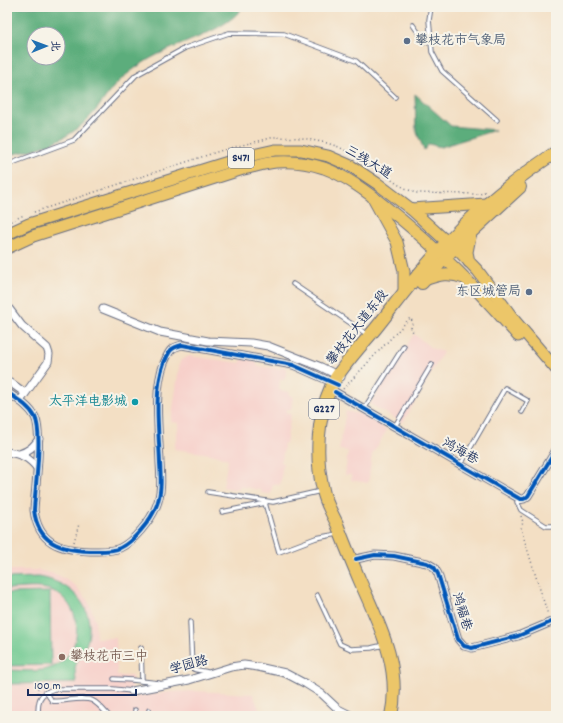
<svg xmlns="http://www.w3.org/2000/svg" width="563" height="723" font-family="Dekko,'LXGW WenKai TC',sans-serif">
<rect width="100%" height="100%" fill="#f7f3e8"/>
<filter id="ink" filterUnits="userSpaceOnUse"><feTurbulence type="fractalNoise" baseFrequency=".025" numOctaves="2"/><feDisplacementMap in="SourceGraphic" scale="8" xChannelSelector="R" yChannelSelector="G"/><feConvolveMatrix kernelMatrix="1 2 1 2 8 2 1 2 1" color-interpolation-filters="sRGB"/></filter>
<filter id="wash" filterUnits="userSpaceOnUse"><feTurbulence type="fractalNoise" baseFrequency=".012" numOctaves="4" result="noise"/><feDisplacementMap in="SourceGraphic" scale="16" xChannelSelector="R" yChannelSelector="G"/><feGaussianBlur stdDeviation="0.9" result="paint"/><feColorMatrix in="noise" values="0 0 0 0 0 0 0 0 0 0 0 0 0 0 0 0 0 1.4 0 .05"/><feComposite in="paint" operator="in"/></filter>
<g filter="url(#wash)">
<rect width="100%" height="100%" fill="#f3dfc4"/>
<g fill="#f7d0ca">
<path d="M414 334 431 348 443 352 403 423 370 404Z"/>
<path d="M189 356 240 363 242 359 257 361V366L280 369 281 367 287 368 285 379H280L279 390 290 392 289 395 293 396 291 410 287 409 286 413 291 414 286 444H283L284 447 282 460H281V462L283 463 280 485 273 484 271 494 261 493V490L239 486V490L223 487 228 459 211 454 174 449 179 423 171 422 180 361Z"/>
<path d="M346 411 364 415 387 430 372 455 368 483 351 480V475H345L348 451 339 450Z"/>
<path d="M7 570H38L58 575 76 586 88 601 95 619 96 638H116L117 676H132V697L170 692 194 691 253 694 262 716H7Z"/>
</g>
<g fill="#6fc991" stroke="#457c78">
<path d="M39 577C70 582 95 605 88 639 86 645 84 651 81 657 79 659 76 661 76 664 74 669 76 677 76 683L7 684V670C21 670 39 673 53 667 85 652 84 606 53 591 39 585 21 589 7 589V578Z"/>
<path d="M50 592 51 665 7 666V593Z"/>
</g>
<g fill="#5bad7b" stroke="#3b6e6c" fill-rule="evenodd">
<path d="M7 7H243C225 33 173 44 146 61 133 69 121 78 111 90 103 100 96 112 86 121 66 141 35 151 7 155ZM34 34H58V58H34Z"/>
<path d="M415 94 451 126 495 130 441 147 429 144 424 150 416 130Z"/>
</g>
</g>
<g filter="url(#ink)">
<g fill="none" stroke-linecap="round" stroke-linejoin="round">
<g stroke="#676d82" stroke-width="5.5">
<g id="lane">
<path d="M431 7 429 20 432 52 442 71 497 120"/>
<path d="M413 25 425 42 431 41"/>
<path d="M7 163H12L74 140 136 75 185 48 229 33 284 34 356 61 395 97"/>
<path d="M293 284 368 335"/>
<path d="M364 409 404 346"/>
<path d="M395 426 432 364"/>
<path d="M461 464 505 388 528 401 522 412"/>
<path d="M208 492 273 502 321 491"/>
<path d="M522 501 517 502 521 510 546 526H556"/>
<path d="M265 503 279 552 316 538 338 534"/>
<path d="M222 512 266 503"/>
<path d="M317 595 340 644 351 649 371 648 384 645"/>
<path d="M190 622 192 668C197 672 203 669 209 673"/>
<path d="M141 648 142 681"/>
<path d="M114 679 132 680 159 683"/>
<path d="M46 692 52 701C57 702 62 701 68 700 92 697 93 698 109 716"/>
<path d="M149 710V716"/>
<path d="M38 716C38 701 38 694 54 689H113L132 691"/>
<path d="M135 716V710"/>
</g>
</g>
<g stroke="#676d82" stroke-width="9">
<g id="street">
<path d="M7 306 22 326 47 348 49 354 48 362 20 401"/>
<path d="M103 309 160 332 208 341 251 343 268 346 321 367 341 377"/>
<path d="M7 380 25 393"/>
<path d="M7 392C17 399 29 406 35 417 43 433 35 489 34 510 38 543 60 550 90 551 100 551 111 552 120 548 133 542 151 520 156 507 162 493 161 478 160 463 159 432 153 392 164 363 166 359 168 353 171 350 174 347 178 346 182 345L293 365 336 384"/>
<path d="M335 392 520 499H524L528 496 556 450"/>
<path d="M7 452C20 454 29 457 37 468"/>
<path d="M19 454C29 451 33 447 39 439"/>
<path d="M356 559 375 555 394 556 427 563 434 567 438 574 458 639 464 646 472 648 518 636 556 620"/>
<path d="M132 691 189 680 231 667 244 665 258 667 285 673 306 684 322 694 338 709 352 716"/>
</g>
</g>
<g stroke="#676d82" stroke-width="13">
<g id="primary">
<path d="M374 200 397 242 404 271V292"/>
<path d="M411 209 486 204"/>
<path d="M7 234 29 224 244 157 275 150H301L328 156 351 166 378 184 411 209 447 242 455 247 478 271 515 321 556 369"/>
<path d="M7 248 33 236 243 169C254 167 265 163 276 162 291 161 309 163 324 168 346 176 367 192 386 207 434 245 478 289 518 336"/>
<path d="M469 262 467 252 471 232"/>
<path d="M424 280C439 275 448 272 464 278"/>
</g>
</g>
<g stroke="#676d82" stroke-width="14">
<g id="highway">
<path d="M422 283 455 247 520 187"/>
<path d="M391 716C402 667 379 624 360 581 352 562 344 543 337 524 332 513 325 502 323 490 315 457 317 418 331 387 339 369 363 344 376 328 399 299 421 269 447 242 479 208 517 178 556 152"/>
</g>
</g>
<g stroke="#676d82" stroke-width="1.5" stroke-dasharray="1 3" stroke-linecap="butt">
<path d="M7 115 9 117 7 120"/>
<path d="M7 147 12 155V157"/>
<path d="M34 212 226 149 275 137 302 138 327 143 339 147 359 158 399 185 415 193 480 194 487 191"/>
<path d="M7 223 24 215"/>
<path d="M343 389 410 318 413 322 411 328 414 334"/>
<path d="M521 516 523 522 521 529 548 615"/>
<path d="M74 542 79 524"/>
<path d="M38 693V683"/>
</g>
<use href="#lane" stroke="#fff" stroke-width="3.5"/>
<use href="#street" stroke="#fff" stroke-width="7"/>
<use href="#primary" stroke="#ecc669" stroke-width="11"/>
<use href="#highway" stroke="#ecc669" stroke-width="12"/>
<g stroke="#f7f3e8" stroke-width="6">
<g id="cycleway">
<path d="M7 392C17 399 29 406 35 417 43 433 35 489 34 510 38 543 60 550 90 551 100 551 111 552 120 548 133 542 151 520 156 507 162 493 161 478 160 463 159 432 153 392 164 363 166 359 168 353 171 350 174 347 178 346 182 345L293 365 338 385"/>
<path d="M335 392 520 499H524L528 496 556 450"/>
<path d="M356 559 375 555 394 556 427 563 434 567 438 574 458 639 464 646 472 648 518 636 556 620"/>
</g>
</g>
<use href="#cycleway" stroke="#0057b8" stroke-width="4"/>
</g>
</g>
<g fill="#5c6f8a" stroke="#f7f3e8" stroke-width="1.5">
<circle cx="407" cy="41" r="4"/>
<circle cx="529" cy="292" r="4"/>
</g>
<circle fill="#0f9aa8" stroke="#f7f3e8" stroke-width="1.5" cx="135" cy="402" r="4"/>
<circle fill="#8d6e63" stroke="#f7f3e8" stroke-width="1.5" cx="62" cy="657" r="4"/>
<g text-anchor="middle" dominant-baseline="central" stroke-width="4" stroke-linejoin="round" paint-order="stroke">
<g fill="#f7f3e8" stroke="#5d6a87" stroke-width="1">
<rect x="228" y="148" width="26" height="20" rx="3"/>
<rect x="309" y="399" width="30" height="20" rx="3"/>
</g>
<g font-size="12" font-weight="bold" fill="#1b2f5e">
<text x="241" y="158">S471</text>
<text x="324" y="409">G227</text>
</g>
<g font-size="13" fill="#4e5e75" stroke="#f7f3e8" text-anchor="start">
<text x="415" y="41">攀枝花市气象局</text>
<text x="521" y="292" text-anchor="end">东区城管局</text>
</g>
<g font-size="13" fill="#1b2f5e" stroke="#f7f3e8">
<text transform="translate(368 163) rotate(31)">三线大道</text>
<text transform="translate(358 328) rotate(-52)">攀枝花大道东段</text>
<text transform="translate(460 452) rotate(30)">鸿海巷</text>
<text transform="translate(461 612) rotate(73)">鸿福巷</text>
<text transform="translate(189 666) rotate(-15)">学园路</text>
</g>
<g font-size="13" fill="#0d838f" stroke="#f7f3e8" text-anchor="end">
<text x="127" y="402">太平洋电影城</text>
</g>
<g font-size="13" fill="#785e54" stroke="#f7f3e8" text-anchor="start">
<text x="70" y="657">攀枝花市三中</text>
</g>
</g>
<rect width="563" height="723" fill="none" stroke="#f7f3e8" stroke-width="24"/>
<g transform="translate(46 46) rotate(89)"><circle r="19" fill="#f7f3e8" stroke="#9fa5b1"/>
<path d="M0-3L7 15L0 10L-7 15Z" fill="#1f6fb2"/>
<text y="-6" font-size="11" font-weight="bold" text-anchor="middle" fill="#1b2f5e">北</text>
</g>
<path d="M28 689v6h108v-6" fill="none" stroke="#1b2f5e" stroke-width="2"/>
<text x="34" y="689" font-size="12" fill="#1b2f5e" stroke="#f7f3e8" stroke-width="3" paint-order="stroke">100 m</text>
</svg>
